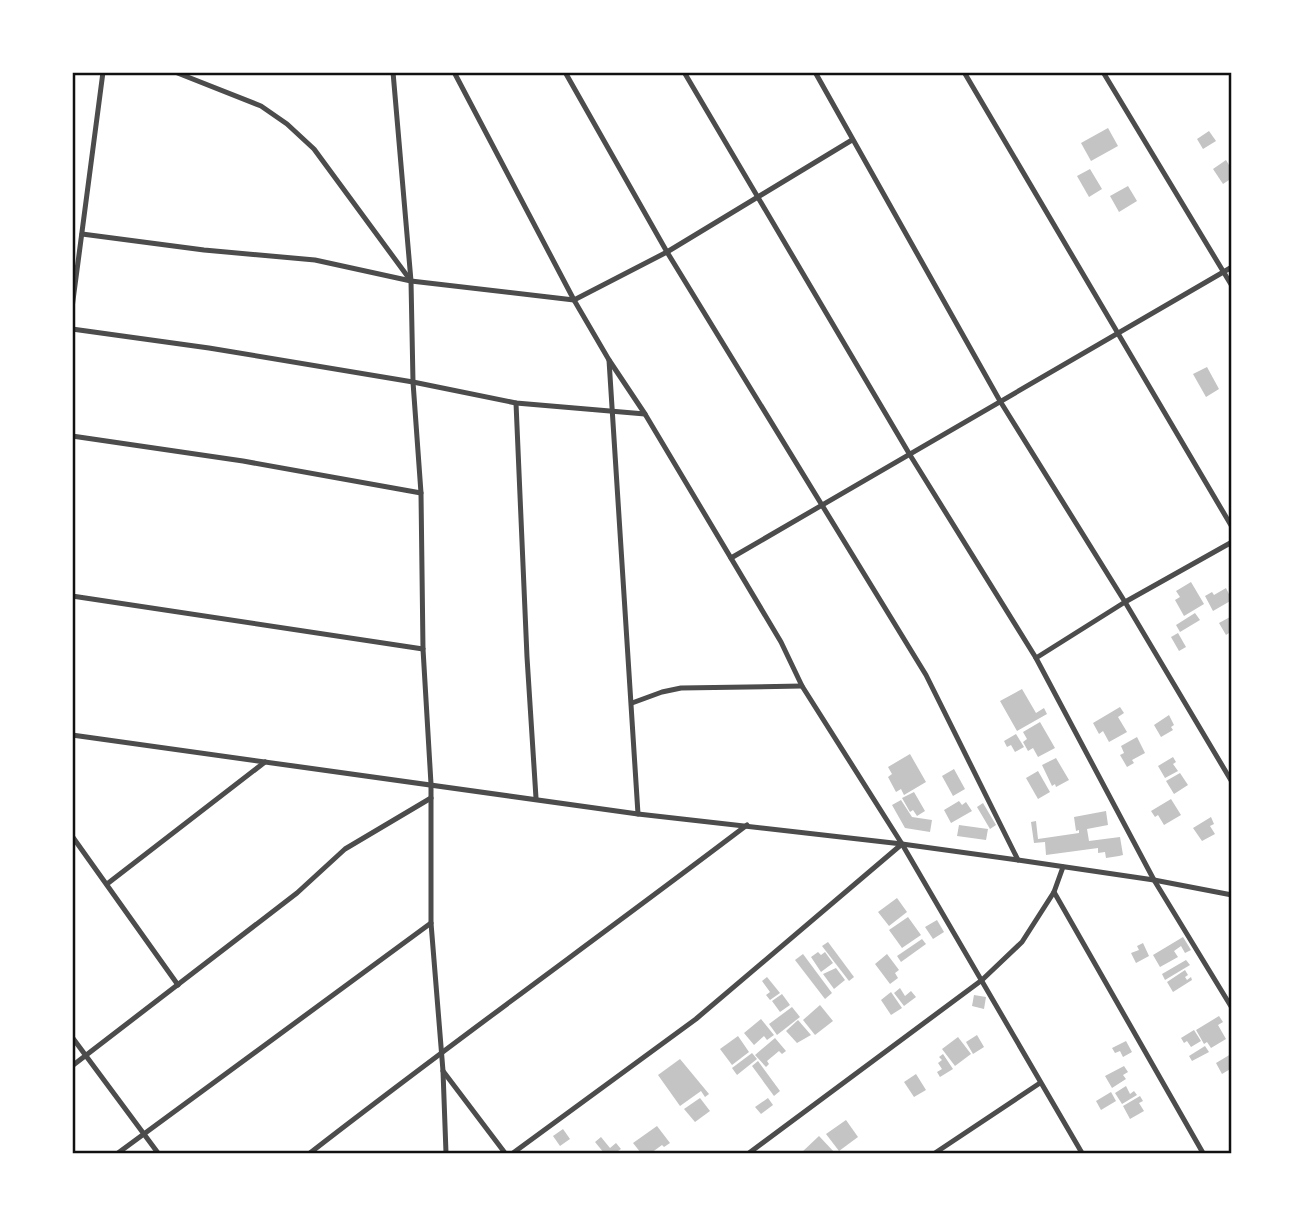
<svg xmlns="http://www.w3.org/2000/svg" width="1304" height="1225" font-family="Jost,sans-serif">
<rect width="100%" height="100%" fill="#fff"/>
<g fill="#c4c4c4">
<path d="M1108 128 1118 146 1091 161 1081 143Z"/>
<path d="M1209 131 1216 141 1203 149 1197 139Z"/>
<path d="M1226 160 1232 170V178L1223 184 1213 169Z"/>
<path d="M1090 169 1102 189 1089 197 1077 176Z"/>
<path d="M1128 186 1137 201 1119 212 1110 196Z"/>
<path d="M1207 367 1219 389 1206 397 1193 374Z"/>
<path d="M1191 582 1204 604 1184 616 1175 600 1180 597 1176 591Z"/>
<path d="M1226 588 1232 600 1213 611 1205 596 1212 592 1214 595Z"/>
<path d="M1195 613 1200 620 1180 632 1176 625Z"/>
<path d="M1230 617 1232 631 1226 635 1219 623Z"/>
<path d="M1178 633 1186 647 1179 651 1171 637Z"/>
<path d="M1022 689 1036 713 1044 708 1047 714 1017 731 1000 701Z"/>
<path d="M1120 707 1124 713 1118 717 1127 732 1109 742 1103 731 1099 734 1093 723Z"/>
<path d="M1169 715 1174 725 1171 727 1173 730 1161 737 1154 725Z"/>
<path d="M1040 722 1055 748 1038 757 1033 748 1028 751 1023 742 1027 739 1023 732Z"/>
<path d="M1016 734 1024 747 1015 752 1011 745 1007 747 1004 741Z"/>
<path d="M1137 737 1145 753 1132 760 1134 763 1127 767 1120 755 1124 753 1121 746Z"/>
<path d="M910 754 926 782 904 795 901 789 896 792 888 777 892 774 888 767Z"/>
<path d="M1173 757 1176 762 1173 764 1178 771 1165 778 1158 766Z"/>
<path d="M1056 758 1069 780 1056 787 1055 784 1052 786 1042 765Z"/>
<path d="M954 769 965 789 953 796 942 776Z"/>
<path d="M1038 771 1050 792 1038 799 1026 778Z"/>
<path d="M1180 773 1188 785 1174 794 1166 781Z"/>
<path d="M914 792 925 811 917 816 913 810 910 812 902 798Z"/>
<path d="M1171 799 1181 815 1164 825 1158 815 1155 817 1151 811Z"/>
<path d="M901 800 912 817 932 820 930 832 905 828 892 805Z"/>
<path d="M959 801 962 805 966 802 972 811 951 823 944 810Z"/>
<path d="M983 803 996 825 990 829 977 807Z"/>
<path d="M1106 811 1108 825 1087 829 1089 841 1120 837 1123 855 1119 856 1106 858 1105 852 1098 853V848L1046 855 1045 842 1034 843 1031 822 1036 821 1038 839 1079 833V830L1076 831 1074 817Z"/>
<path d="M1211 817 1214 824 1210 826 1215 834 1202 841 1193 828Z"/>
<path d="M959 825 988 829 986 840 957 836Z"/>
<path d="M897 898 907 912 889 926 878 912Z"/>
<path d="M908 917 921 935 902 948 889 930Z"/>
<path d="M937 920 944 932 933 939 925 927Z"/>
<path d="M1183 937 1191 950 1185 953 1181 946 1174 951 1178 957 1160 967 1153 955Z"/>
<path d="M922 939 926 944 901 962 897 956Z"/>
<path d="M828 942 854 977 849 981 822 946Z"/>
<path d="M1143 943 1149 956 1136 963 1131 953 1139 950 1137 946Z"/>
<path d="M818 952 821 955 825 952 833 963 821 972 811 957Z"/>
<path d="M803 954 832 993 825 999 795 960Z"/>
<path d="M887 954 899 970 895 973 898 978 890 984 875 964Z"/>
<path d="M1186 960 1190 965 1165 980 1162 974Z"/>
<path d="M836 968 845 980 834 989 823 974Z"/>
<path d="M1185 970 1188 975 1185 977 1187 980 1191 977 1192 980 1173 992 1167 982Z"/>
<path d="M767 977 780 993 770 1000 766 995 770 992 762 981Z"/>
<path d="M900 988 905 996 911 991 916 997 904 1006 894 993Z"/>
<path d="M891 992 902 1008 891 1015 881 1000Z"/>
<path d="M782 994 790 1005 780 1012 772 1001Z"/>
<path d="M974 995 986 997 984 1009 972 1006Z"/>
<path d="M820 1005 833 1021 815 1035 803 1020Z"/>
<path d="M792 1007 800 1017 777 1035 769 1024Z"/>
<path d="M1219 1016 1223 1022 1218 1025 1226 1039 1211 1048 1207 1042 1204 1044 1196 1030Z"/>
<path d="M761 1019 774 1035 767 1040 764 1036 754 1045 744 1033Z"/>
<path d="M798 1020 811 1035 797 1043 786 1031Z"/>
<path d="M1194 1030 1201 1041 1191 1047 1187 1041 1184 1043 1181 1038Z"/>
<path d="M977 1035 984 1047 973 1054 966 1042Z"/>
<path d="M738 1036 749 1052 732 1065 720 1049Z"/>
<path d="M958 1037 971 1054 955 1066 942 1049Z"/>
<path d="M775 1038 786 1051 782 1054 779 1051 767 1061 769 1064 766 1067 755 1055Z"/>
<path d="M1126 1041 1132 1052 1123 1057 1120 1051 1115 1053 1112 1048Z"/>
<path d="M1205 1046 1209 1052 1192 1061 1189 1056Z"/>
<path d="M752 1053 757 1059 737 1075 732 1068Z"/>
<path d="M943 1054 953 1069 940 1077 937 1072 942 1069 938 1063 942 1060 939 1057Z"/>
<path d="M1231 1054 1232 1068 1222 1074 1216 1063Z"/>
<path d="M680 1059 709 1094 705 1097 701 1091 680 1106 658 1075Z"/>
<path d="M758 1061 780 1091 774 1096 752 1066Z"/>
<path d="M1124 1066 1128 1072 1123 1075 1126 1079 1112 1088 1105 1076Z"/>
<path d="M916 1074 926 1090 914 1097 904 1082Z"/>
<path d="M1126 1086 1130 1094 1134 1091 1137 1095 1122 1104 1115 1093Z"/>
<path d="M1111 1092 1116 1101 1101 1110 1096 1101Z"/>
<path d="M1140 1096 1143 1101 1139 1103 1144 1111 1130 1119 1123 1106Z"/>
<path d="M700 1098 710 1111 695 1122 684 1109Z"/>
<path d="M768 1098 773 1105 761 1114 755 1107Z"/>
<path d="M846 1120 858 1137 839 1151 826 1134Z"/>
<path d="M657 1126 670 1143 664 1147 662 1145 651 1153H641L633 1143Z"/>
<path d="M563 1129 570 1139 560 1146 553 1136Z"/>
<path d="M819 1136 835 1153H801Z"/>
<path d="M601 1137 610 1148 616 1143 621 1149 615 1153H604L595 1142Z"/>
</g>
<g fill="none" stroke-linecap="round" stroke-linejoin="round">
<g stroke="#4c4c4c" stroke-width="5">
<path d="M175 72 261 106 287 124 314 149 411 281 574 300 667 252 852 140"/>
<path d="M393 72 411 281 413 382 421 493 423 649 431 784V923L443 1071 446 1153"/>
<path d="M454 72 574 300 609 360 645 414 781 642 802 686 902 844 1082 1153"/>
<path d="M565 72 667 252 926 675 1018 860"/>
<path d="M684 72 910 455 1036 658 1154 880 1232 1008"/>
<path d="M815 72 1000 401 1125 602 1232 782"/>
<path d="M964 72 1232 527"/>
<path d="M1103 72 1232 286"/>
<path d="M82 234 204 250 315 260 411 281"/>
<path d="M72 308 103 72"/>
<path d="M72 329 209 348 413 382 516 403 645 414"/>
<path d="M609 360 638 814"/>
<path d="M516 403 527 657 536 798"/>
<path d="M72 436 243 461 421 493"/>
<path d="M731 558 1232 267"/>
<path d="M72 596 423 649"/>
<path d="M1036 658 1125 602 1232 542"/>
<path d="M632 703 662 692 681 688 802 686"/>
<path d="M72 735 638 814 902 844 1018 860 1154 880 1232 895"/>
<path d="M72 836 178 985"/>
<path d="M107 884 265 762"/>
<path d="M1054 892 1203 1153"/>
<path d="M72 1037 158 1153"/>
<path d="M72 1066 297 893 345 849 431 798"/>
<path d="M443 1071 505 1153"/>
<path d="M118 1153 431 923"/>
<path d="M310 1153C454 1041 602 935 747 825"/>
<path d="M513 1153 696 1019 902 844"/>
<path d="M749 1153 982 980 1022 942 1054 892 1063 867"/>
<path d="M935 1153 1040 1083"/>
</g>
</g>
<rect width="1304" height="1225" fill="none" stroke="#ffffff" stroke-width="147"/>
<rect x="74" y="74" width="1156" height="1078" fill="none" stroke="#111" stroke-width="2.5"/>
</svg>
